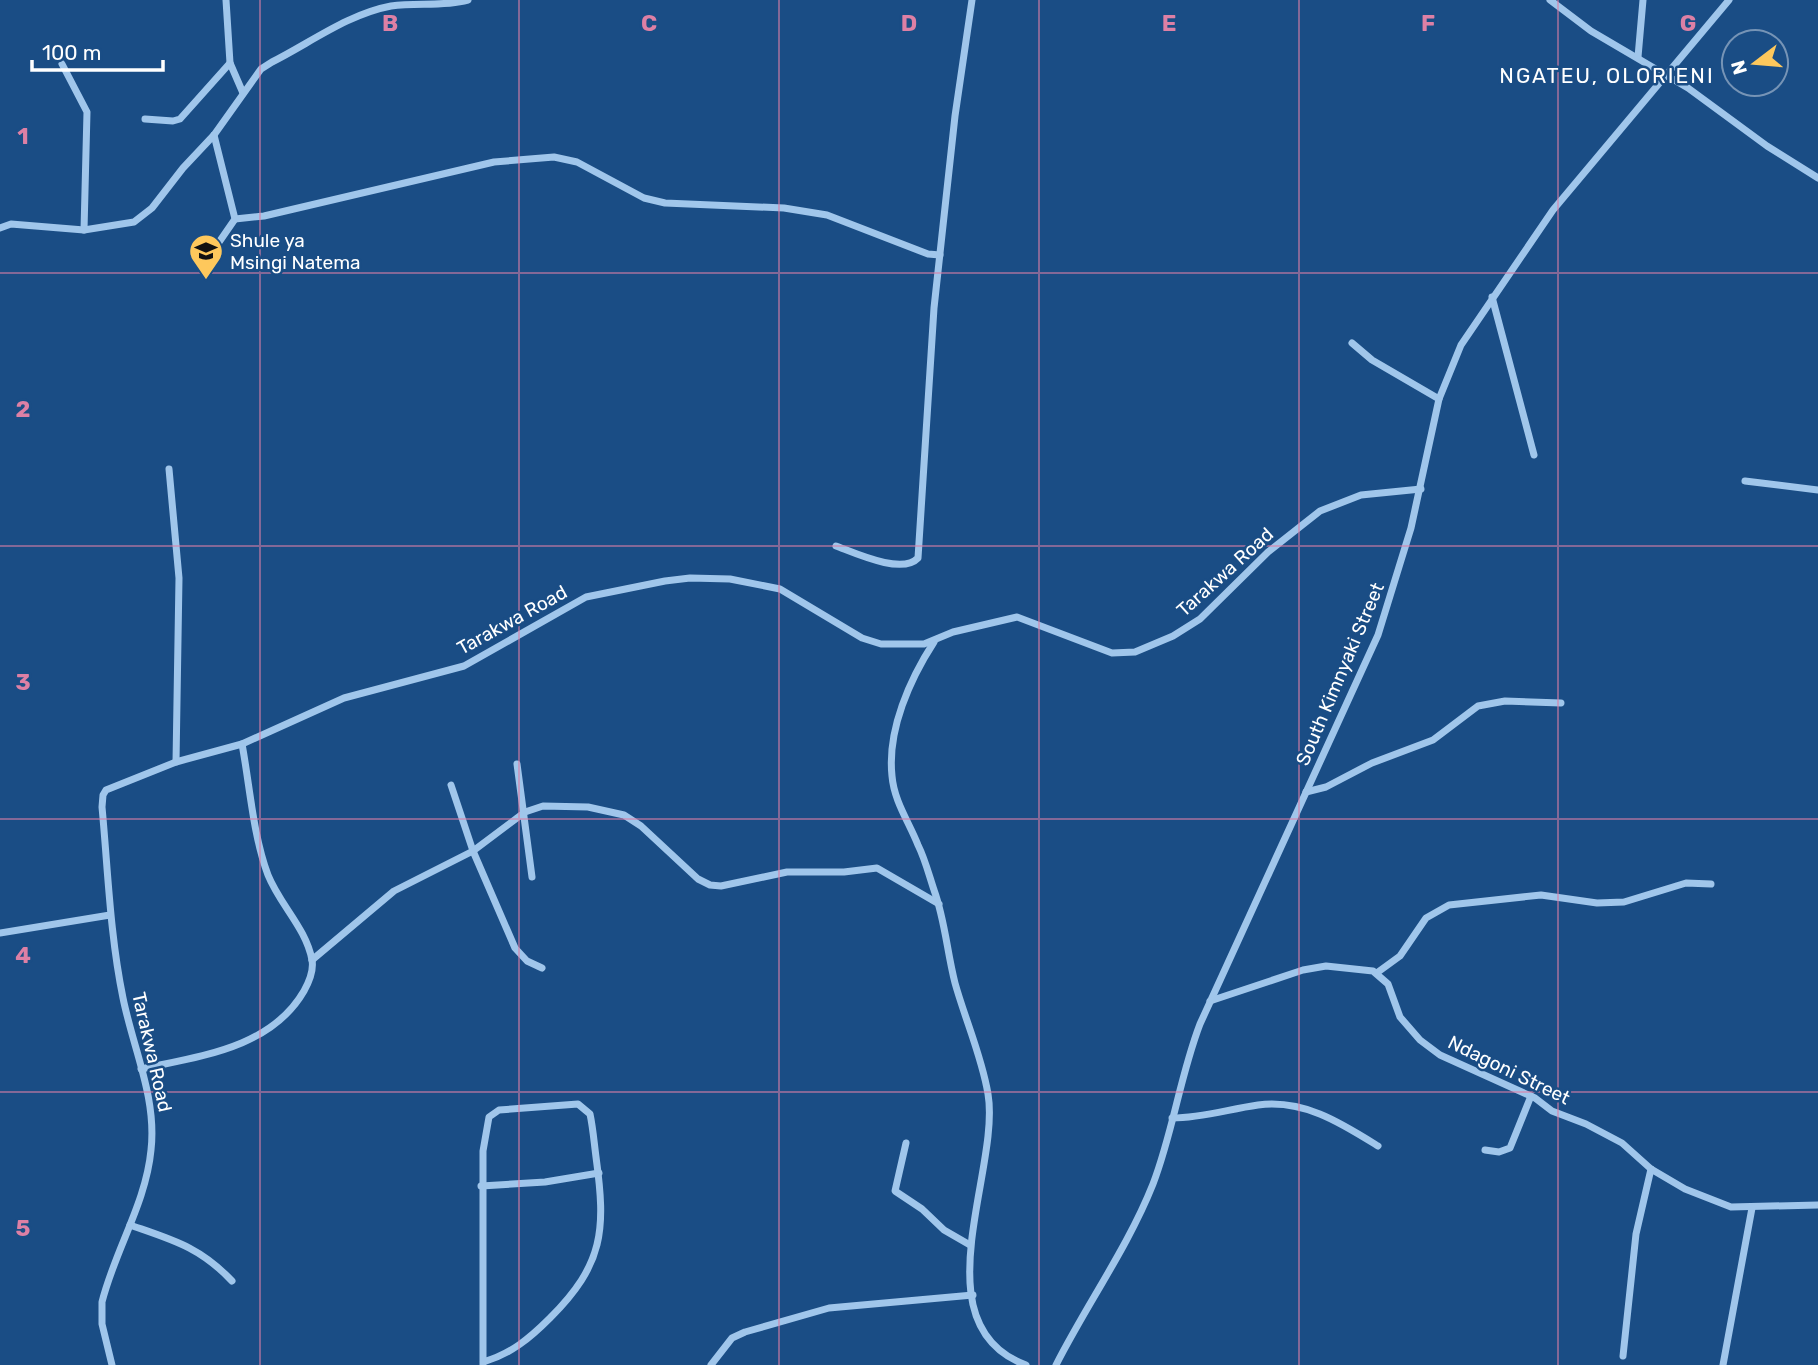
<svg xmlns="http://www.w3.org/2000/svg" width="1818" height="1365" font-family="Rubik,sans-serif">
<rect width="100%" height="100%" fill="#1a4d85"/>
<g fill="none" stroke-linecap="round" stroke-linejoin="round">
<g stroke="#a0c6eb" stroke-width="7">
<path d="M226 0 230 63 243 93"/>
<path d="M1550 0 1591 31 1688 88 1767 146 1818 178"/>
<path d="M1638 57 1643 0"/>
<path d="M62 64 87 112 84 230"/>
<path d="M145 119 173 121 180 119 230 63"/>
<path d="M235 219 264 216 494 162 554 157 577 162 644 198 665 203 784 208 827 215 928 254 940 255"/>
<path d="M0 228 11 224 84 230 134 222 152 208 183 168 214 135 261 69 272 62C310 43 348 14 391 6 417 2 442 7 468 0"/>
<path d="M206 261 235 219 214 135"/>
<path d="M1492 297 1534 455"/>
<path d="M1352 343 1372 360 1439 399"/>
<path d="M169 469 179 578 176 762"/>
<path d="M1745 481 1818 490"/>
<path d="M836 546C855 553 902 575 918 558L934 308 955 116 972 0"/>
<path d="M934 642C910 679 887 730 892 776 894 801 909 822 918 845 925 859 929 875 934 890 945 920 947 952 955 983 965 1019 982 1057 988 1094 1001 1170 918 1325 1026 1365"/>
<path d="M517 764 532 877"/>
<path d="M451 785 473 851 515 948 527 961 542 968"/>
<path d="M1306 792 1326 787 1372 763 1433 740 1478 706 1505 701 1561 703"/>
<path d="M0 933 110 915"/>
<path d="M312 960 394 891 473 851 525 812 543 806 588 807 624 815 641 826 698 879 710 885 721 886 787 872H844L877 868 939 904"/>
<path d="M1378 972 1400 956 1426 918 1449 905 1541 895 1597 903 1624 902 1686 883 1711 884"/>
<path d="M1210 1001 1303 970 1326 966 1373 971 1388 984 1400 1017 1420 1040 1440 1055 1535 1098 1552 1111 1586 1124 1622 1143 1651 1169 1685 1189 1731 1207 1818 1205"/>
<path d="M141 1069C201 1056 271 1048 304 991 309 982 314 971 312 960 306 928 280 905 268 875 253 835 250 787 242 744"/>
<path d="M1172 1118C1202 1118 1229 1109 1258 1105 1304 1099 1341 1123 1378 1146"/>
<path d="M906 1143 895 1191 922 1209 944 1230 970 1245"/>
<path d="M1485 1150 1499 1152 1510 1148 1531 1096"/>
<path d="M481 1186 545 1182 599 1173"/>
<path d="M130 1225C173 1240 200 1247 232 1281"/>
<path d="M1623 1356 1636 1234 1651 1169"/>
<path d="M112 1365 102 1324V1302C115 1250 146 1203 151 1150 157 1098 133 1048 123 998 110 935 108 871 102 807L103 795 106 790 176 762 242 744 344 698 464 666 586 597 665 581 690 578 730 579 780 589 862 638 881 644H924L953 632 1017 617 1112 653 1135 652 1173 636 1200 619 1268 552 1320 511 1361 495 1421 489"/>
<path d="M483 1365V1151L489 1117 499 1110 578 1104 590 1114C593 1128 594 1142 596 1157 606 1230 604 1264 550 1318 530 1338 511 1354 483 1362"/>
<path d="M711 1365 732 1338 745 1332 829 1308 973 1295"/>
<path d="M1056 1365C1087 1304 1128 1247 1153 1184 1173 1132 1180 1076 1200 1024L1378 635 1411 528 1439 399 1461 345 1553 210 1729 0"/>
<path d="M1723 1365 1752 1208"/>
</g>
</g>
<path fill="none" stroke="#dd80a5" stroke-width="2" stroke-opacity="0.55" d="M260 0V1365M519 0V1365M779 0V1365M1039 0V1365M1299 0V1365M1558 0V1365M0 273H1818M0 546H1818M0 819H1818M0 1092H1818"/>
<defs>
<g id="school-pin" transform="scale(1.75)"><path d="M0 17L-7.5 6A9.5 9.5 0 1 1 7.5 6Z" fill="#fec85c" stroke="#1a4d85"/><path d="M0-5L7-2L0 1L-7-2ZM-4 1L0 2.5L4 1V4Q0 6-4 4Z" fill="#111"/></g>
</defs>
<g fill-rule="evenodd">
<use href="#school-pin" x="206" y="251"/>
</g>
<g text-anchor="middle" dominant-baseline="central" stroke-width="5" stroke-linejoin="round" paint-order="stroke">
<g font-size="19" fill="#fff" stroke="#1a4d85" text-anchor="start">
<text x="230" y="240">Shule ya<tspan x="230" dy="22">Msingi Natema</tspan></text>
</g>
<g font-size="19" fill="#fff" stroke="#1a4d85">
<text transform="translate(1225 572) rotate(-42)">Tarakwa Road</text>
<text transform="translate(512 620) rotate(-29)">Tarakwa Road</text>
<text transform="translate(1340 674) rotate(-67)">South Kimnyaki Street</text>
<text transform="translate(152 1052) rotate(77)">Tarakwa Road</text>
<text transform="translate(1509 1070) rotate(26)">Ndagoni Street</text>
</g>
<g font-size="21" letter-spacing="2" fill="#fff" stroke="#1a4d85">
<text x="1607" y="75">NGATEU, OLORIENI</text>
</g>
</g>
<g font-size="23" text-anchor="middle" font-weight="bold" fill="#dd80a5" stroke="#1a4d85" stroke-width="5" stroke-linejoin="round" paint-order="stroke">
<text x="390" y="31">B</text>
<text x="649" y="31">C</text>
<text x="909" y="31">D</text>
<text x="1169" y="31">E</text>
<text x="1428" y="31">F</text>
<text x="1688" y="31">G</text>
<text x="23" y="144">1</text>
<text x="23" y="417">2</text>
<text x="23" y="690">3</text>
<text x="23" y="963">4</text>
<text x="23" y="1236">5</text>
</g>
<g transform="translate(1755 63) rotate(254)"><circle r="33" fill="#1a4d85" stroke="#7694b6" stroke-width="2"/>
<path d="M0-5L12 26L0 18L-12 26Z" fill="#fec85c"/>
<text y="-10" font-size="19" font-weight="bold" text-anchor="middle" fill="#ffffff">N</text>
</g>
<path d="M32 60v10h131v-10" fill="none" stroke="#ffffff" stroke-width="3.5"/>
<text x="42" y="60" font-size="21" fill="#ffffff" stroke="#1a4d85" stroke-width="5" paint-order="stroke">100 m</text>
</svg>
